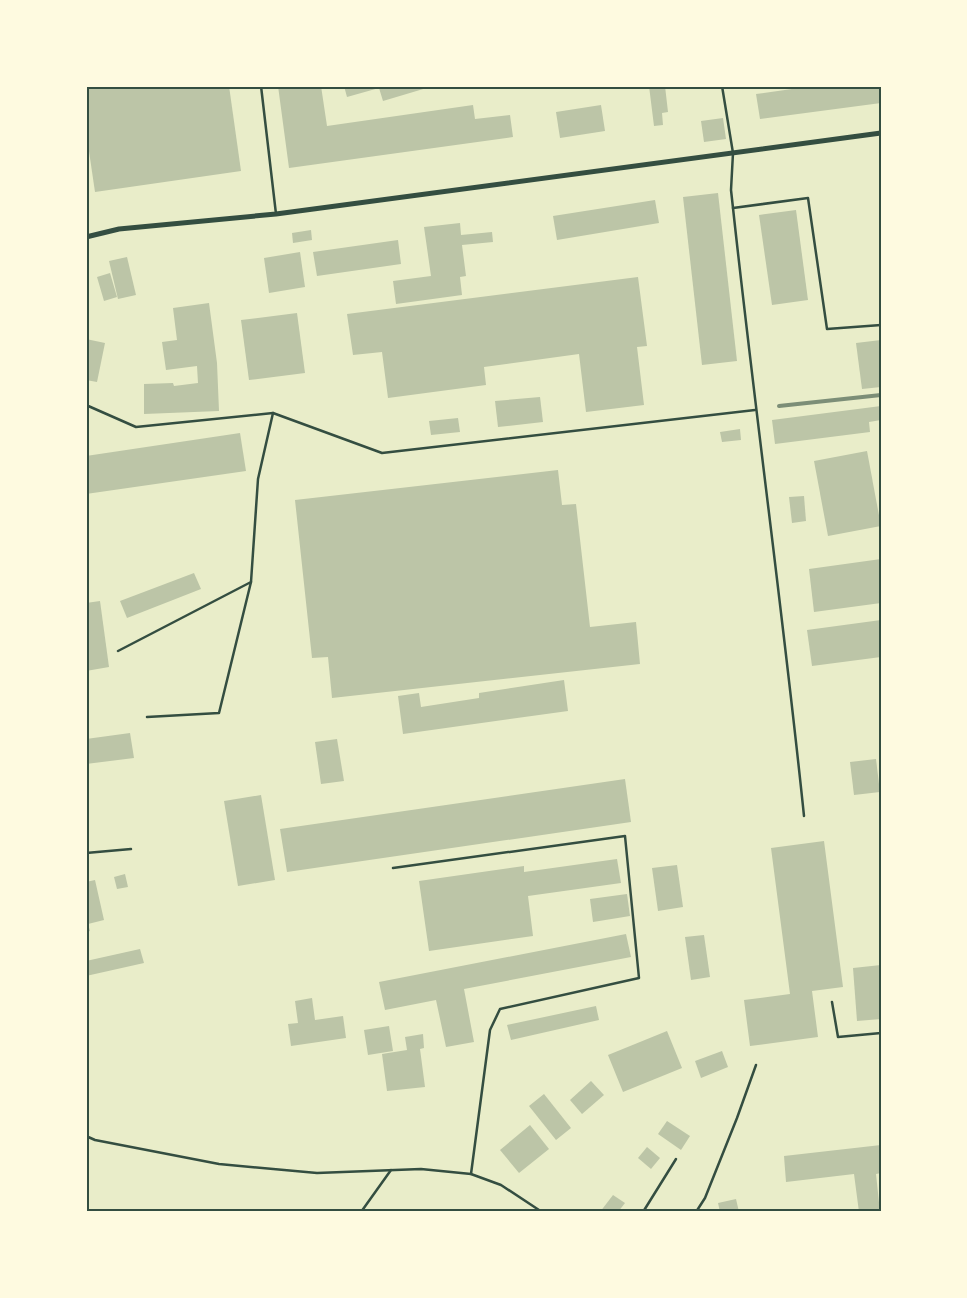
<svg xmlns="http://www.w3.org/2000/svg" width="967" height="1298" font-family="Merriweather,serif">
<rect width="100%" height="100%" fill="#e9edc9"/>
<g fill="#bcc5a7">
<path d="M86 86H229L241 171 95 192 86 131Z"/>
<path d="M278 86H321L327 126 473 105 475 119 510 115 513 137 289 168Z"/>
<path d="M344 86H429L430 87 383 101 379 88 347 97Z"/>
<path d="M649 86H665L668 112 662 113 663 125 654 126Z"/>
<path d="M813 86H881V103L760 119 756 94Z"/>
<path d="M601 105 605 131 560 138 556 112Z"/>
<path d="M723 118 726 139 704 142 701 121Z"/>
<path d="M718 193 737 361 702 365 683 197Z"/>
<path d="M655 200 659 223 557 240 553 216Z"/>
<path d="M796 210 808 300 772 305 759 215Z"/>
<path d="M460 223 461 235 492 232 493 242 462 245 466 276 460 277 462 295 396 304 393 281 431 276 424 227Z"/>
<path d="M311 230 312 240 293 243 292 233Z"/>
<path d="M398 240 401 264 317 276 313 252Z"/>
<path d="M300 252 305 287 269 293 264 258Z"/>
<path d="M127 257 136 295 118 299 109 261Z"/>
<path d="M110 273 117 297 104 301 97 277Z"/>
<path d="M638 277 647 346 637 347 644 405 586 412 579 354 484 367 486 385 388 398 382 352 353 355 347 314Z"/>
<path d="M209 303 217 363 219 411 144 414V384L173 383 174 386 198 383 197 366 166 370 162 342 177 340 173 308Z"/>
<path d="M297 313 305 373 249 380 241 320Z"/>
<path d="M86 339 105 343 97 382 86 380Z"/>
<path d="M881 340V387L862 389 856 343Z"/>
<path d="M540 397 543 422 498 427 495 401Z"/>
<path d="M881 406V420L869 422 870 432 775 444 772 420Z"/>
<path d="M458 418 460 432 431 435 429 421Z"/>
<path d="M740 429 741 440 722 442 720 432Z"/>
<path d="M240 433 246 471 86 494V456Z"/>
<path d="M867 451 881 526 828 536 814 461Z"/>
<path d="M558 470 562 505 576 504 590 627 636 622 640 664 332 698 328 657 312 658 295 500Z"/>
<path d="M804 496 806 521 792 523 789 497Z"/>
<path d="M881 559V603L814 612 809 569Z"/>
<path d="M194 573 201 589 127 618 120 601Z"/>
<path d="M100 601 109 667 86 671V603Z"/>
<path d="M881 620V657L812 666 807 630Z"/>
<path d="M564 680 568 711 403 734 398 696 419 693 421 707 479 698V693Z"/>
<path d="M130 733 134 758 86 764V739Z"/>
<path d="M337 739 344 781 321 784 315 742Z"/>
<path d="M876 759 880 792 854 795 850 762Z"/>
<path d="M625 779 631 822 287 872 280 829Z"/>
<path d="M261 795 275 880 238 886 224 801Z"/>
<path d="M824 841 843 987 812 991 818 1037 750 1046 744 1000 790 994 771 848Z"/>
<path d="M617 859 621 883 528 896 533 936 429 951 419 881 524 866V872Z"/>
<path d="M677 865 683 907 658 911 652 868Z"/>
<path d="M125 874 128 887 117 889 114 877Z"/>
<path d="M95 880 104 920 88 924 90 931 86 932V882Z"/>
<path d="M627 894 630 916 593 922 590 899Z"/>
<path d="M626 934 631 957 464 989 474 1042 446 1047 436 1000 385 1010 379 982Z"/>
<path d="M704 935 710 977 691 980 685 937Z"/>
<path d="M140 949 144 963 86 976V961Z"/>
<path d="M881 965V1019L857 1021 853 968Z"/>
<path d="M312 998 315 1020 343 1016 346 1038 291 1046 288 1024 298 1023 295 1001Z"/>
<path d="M596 1006 599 1020 511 1040 507 1025Z"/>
<path d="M389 1026 393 1051 368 1055 364 1030Z"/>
<path d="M667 1031 682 1068 623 1092 608 1055Z"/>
<path d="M423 1034 424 1048 420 1049 425 1087 387 1091 382 1054 407 1050 405 1037Z"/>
<path d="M722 1051 728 1067 701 1078 695 1061Z"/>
<path d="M591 1081 604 1095 582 1114 570 1100Z"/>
<path d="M544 1094 571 1128 556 1140 529 1106Z"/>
<path d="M667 1121 690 1136 681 1150 658 1134Z"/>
<path d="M530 1125 549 1149 519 1173 500 1150Z"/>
<path d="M881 1145V1173L876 1174 880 1212H859L854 1174 786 1182 784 1156Z"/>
<path d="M647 1147 660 1158 651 1169 638 1158Z"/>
<path d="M613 1195 625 1203 618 1212H600Z"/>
<path d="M736 1199 739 1212H720L718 1203Z"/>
</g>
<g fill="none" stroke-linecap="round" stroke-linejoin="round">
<g stroke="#344e41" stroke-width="2.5">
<path d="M261 86 276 214"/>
<path d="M722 86 733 153 731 190 733 208C755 411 783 613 804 816"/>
<path d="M733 208 808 198 827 329 881 325"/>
<path d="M86 405 136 427 273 413 382 453 755 410"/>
<path d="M118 651 251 582 258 479 273 413"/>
<path d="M147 717 219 713 251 582"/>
<path d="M86 853 131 849"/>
<path d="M393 868 625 836 639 978 500 1009 490 1030 471 1174"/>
<path d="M832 1002 838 1037 881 1033"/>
<path d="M86 1136 95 1140 219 1164 317 1173 421 1169 471 1174 501 1185 542 1212"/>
<path d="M361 1212 391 1170"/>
<path d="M643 1212 676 1159"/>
<path d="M696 1212 705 1198 737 1118 756 1065"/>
</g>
<path stroke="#344e41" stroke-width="5" d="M86 237 119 229 276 214 881 133"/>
<path stroke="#7c8e77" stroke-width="4" d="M779 406 881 395"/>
</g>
<rect width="967" height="1298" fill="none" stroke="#fefae0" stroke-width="175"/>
<rect x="88" y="88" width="792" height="1122" fill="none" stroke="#344e41" stroke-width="2"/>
</svg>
